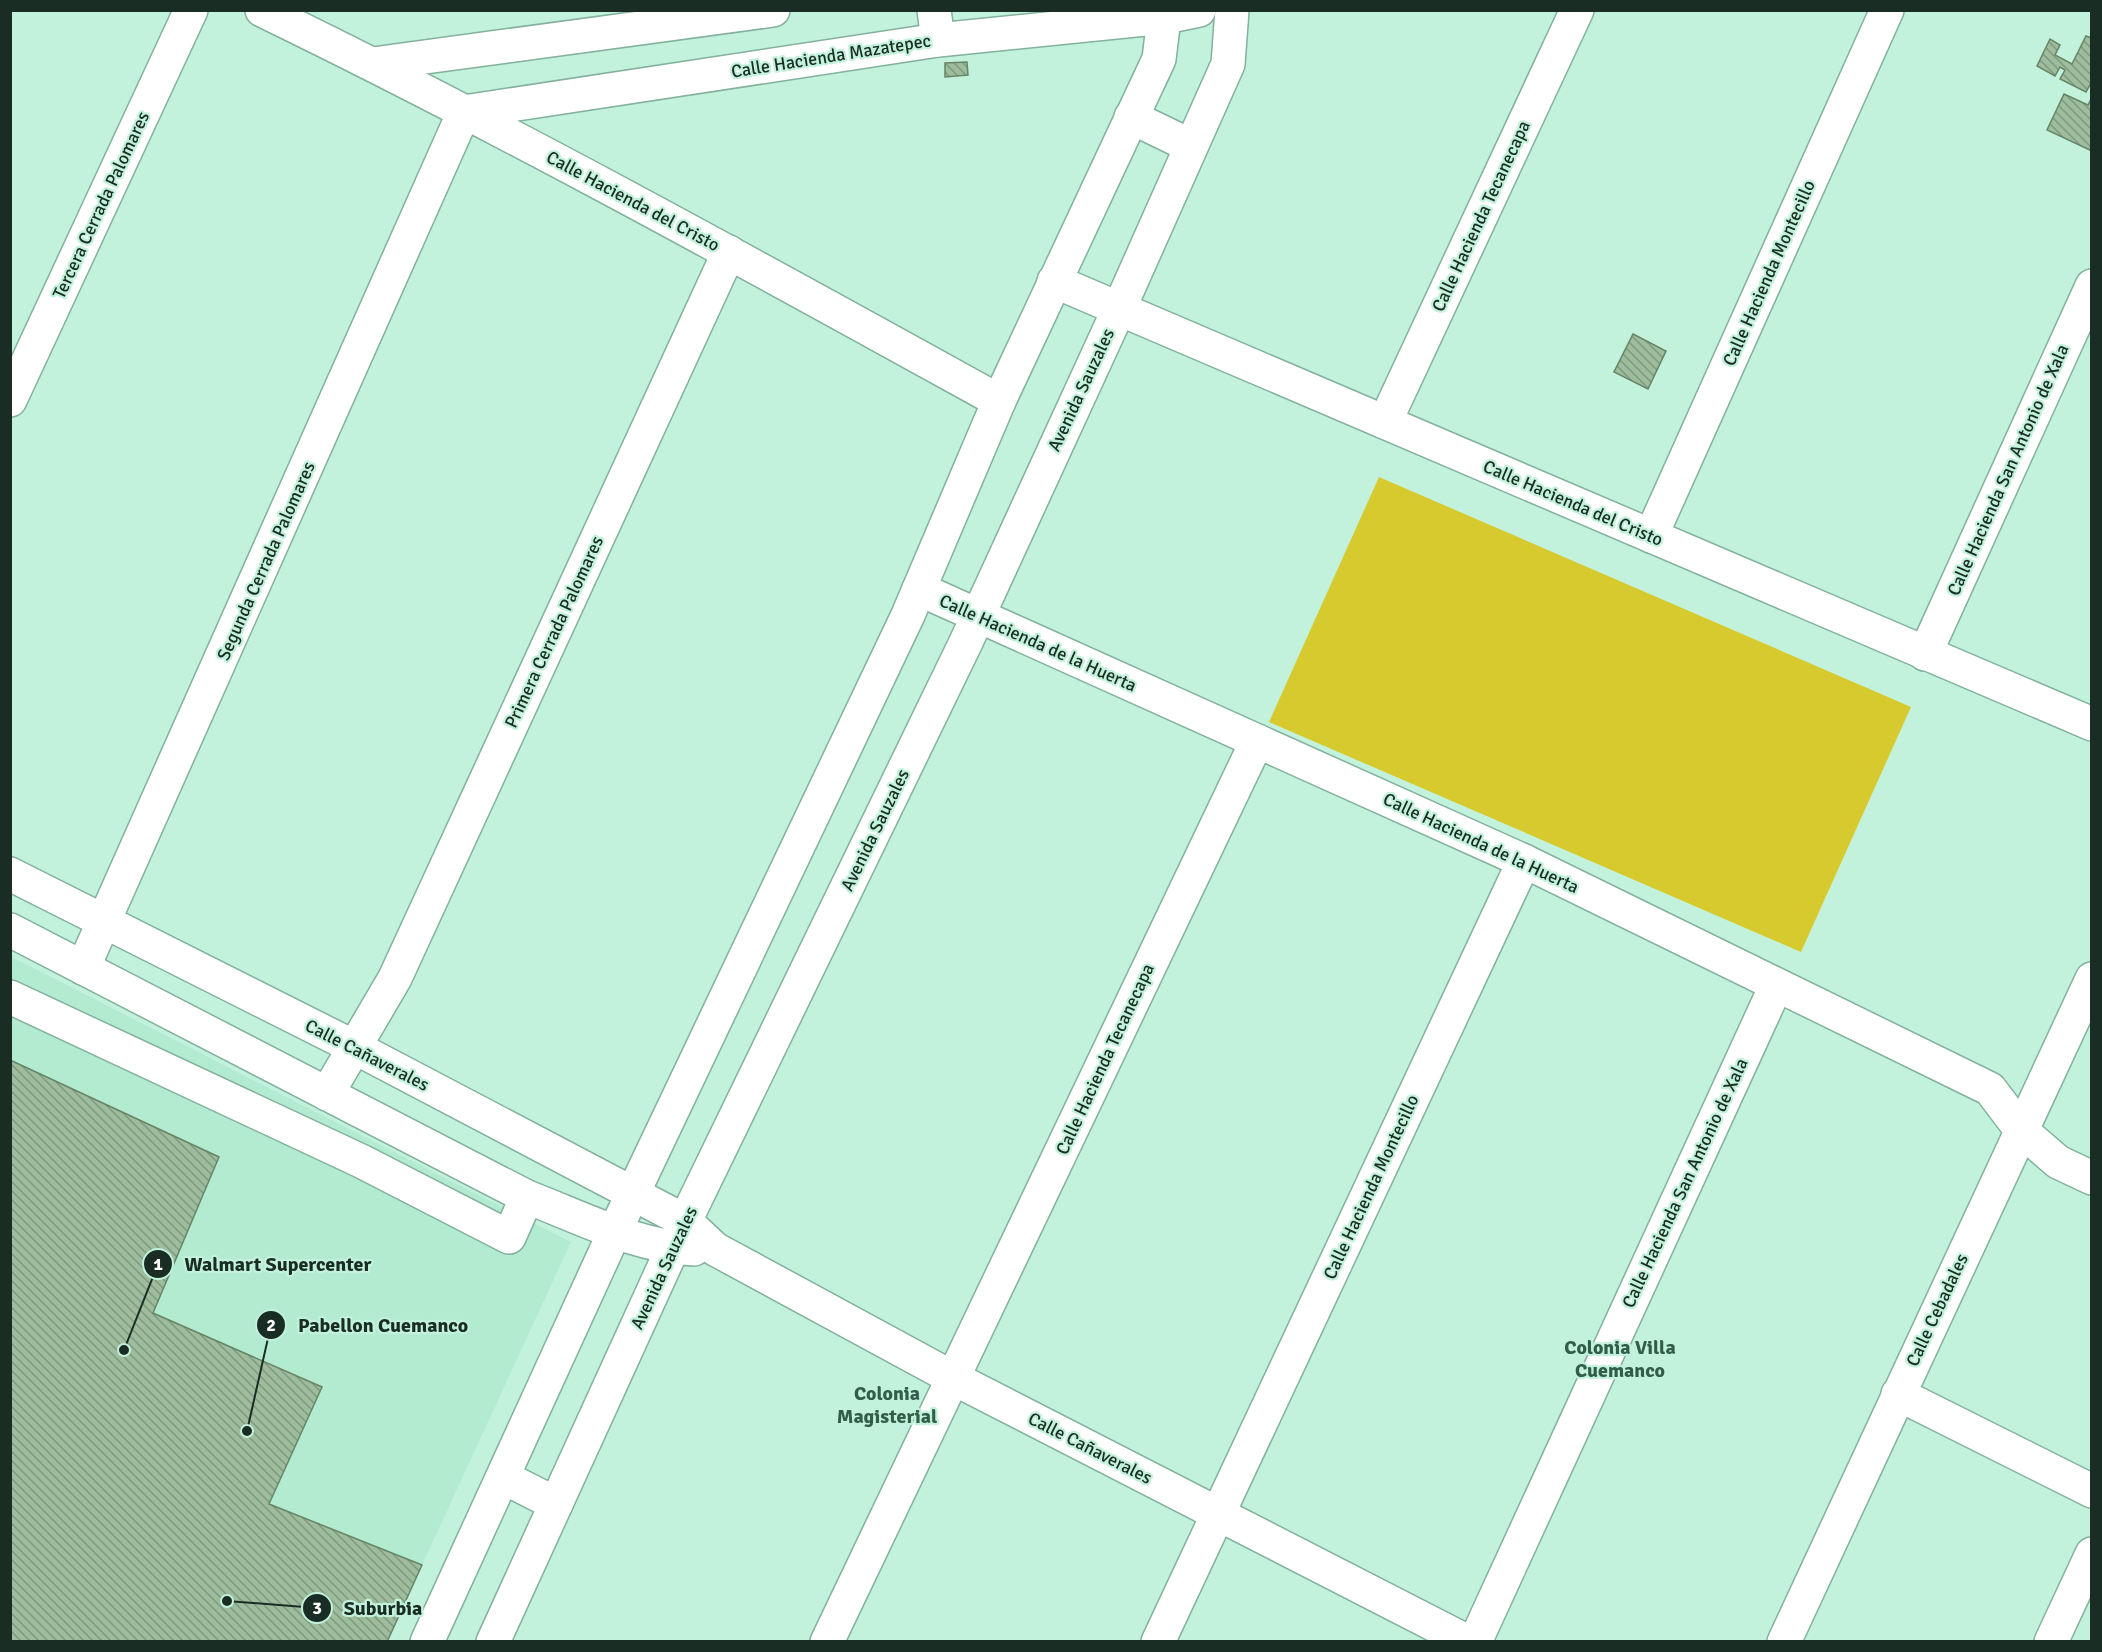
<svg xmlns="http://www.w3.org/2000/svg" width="2102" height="1652" font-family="Signika,sans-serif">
<defs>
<pattern id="building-back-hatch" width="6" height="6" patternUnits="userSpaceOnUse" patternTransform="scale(1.5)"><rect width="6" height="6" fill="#9dbd9d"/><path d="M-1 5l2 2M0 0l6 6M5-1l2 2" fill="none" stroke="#7f9a80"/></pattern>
</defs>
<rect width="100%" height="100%" fill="#c3f2dc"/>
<path fill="#b3ebd0" d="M10 956 571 1242 387 1641H11Z"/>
<path fill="#d7ca2e" d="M1379 477 1911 707 1801 952 1269 722Z"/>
<g fill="url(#building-back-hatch)" stroke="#668566" stroke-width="1.5">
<path d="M2086 36 2092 38V81L2086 92 2060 79 2065 70 2060 67 2055 76 2037 66 2050 39 2060 45 2055 55 2072 64Z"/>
<path d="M967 62 968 75 945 77V63Z"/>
<path d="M2064 94 2088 105 2092 97V151L2047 130Z"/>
<path d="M1633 334 1666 351 1648 389 1614 372Z"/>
<path d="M10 1060 219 1157 153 1313 322 1387 269 1504 422 1565 387 1642H10Z"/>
</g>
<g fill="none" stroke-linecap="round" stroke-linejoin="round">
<g stroke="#83b19c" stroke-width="36">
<g id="minor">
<path d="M262 10C513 132 756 267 999 401"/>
<path d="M934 10 938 40"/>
<path d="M373 64 773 10"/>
<path d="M1131 117 1191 146"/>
<path d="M1054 281 2092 724"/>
<path d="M10 400 191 10"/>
<path d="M1385 422 1577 10"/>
<path d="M1651 536 1887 10"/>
<path d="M919 589 1524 861 1990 1089 2021 1130 2058 1162 2092 1178"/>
<path d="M1925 654 2092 286"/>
<path d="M10 874 356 1048 685 1221 715 1249 953 1378 1468 1642"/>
<path d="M10 930 527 1197C580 1217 637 1247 694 1249"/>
<path d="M83 968 464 112 938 40 1165 17 1199 10"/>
<path d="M10 997 361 1161 509 1237 527 1197"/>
<path d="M327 1094 395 978 729 252"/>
<path d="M1898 1394 2092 1491"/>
<path d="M503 1477 556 1504"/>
<path d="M427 1642 615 1231 908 615 999 401 1159 59 1165 10"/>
<path d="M493 1642 685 1221 966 642 1119 309 1228 64 1232 10"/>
<path d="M827 1642 1257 741"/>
<path d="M1158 1642 1524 861"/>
<path d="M1475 1642 1776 986"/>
<path d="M1784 1642 2092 979"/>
<path d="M2051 1642 2092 1554"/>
</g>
</g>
<use href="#minor" stroke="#fff" stroke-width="33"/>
</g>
<g text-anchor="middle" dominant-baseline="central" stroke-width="4.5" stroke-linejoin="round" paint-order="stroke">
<g font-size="18" fill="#1a2d24" stroke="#c3f2dc">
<text transform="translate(831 56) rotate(-9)">Calle Hacienda Mazatepec</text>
<text transform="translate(633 201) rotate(28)">Calle Hacienda del Cristo</text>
<text transform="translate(101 205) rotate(-65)">Tercera Cerrada Palomares</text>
<text transform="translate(1481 216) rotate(-65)">Calle Hacienda Tecanecapa</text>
<text transform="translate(1769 273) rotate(-66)">Calle Hacienda Montecillo</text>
<text transform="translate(1081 390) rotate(-65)">Avenida Sauzales</text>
<text transform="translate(2008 470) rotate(-66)">Calle Hacienda San Antonio de Xala</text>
<text transform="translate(1573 503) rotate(23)">Calle Hacienda del Cristo</text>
<text transform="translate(266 561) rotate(-66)">Segunda Cerrada Palomares</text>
<text transform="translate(554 632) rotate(-65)">Primera Cerrada Palomares</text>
<text transform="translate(1038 643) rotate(24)">Calle Hacienda de la Huerta</text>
<text transform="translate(875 830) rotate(-64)">Avenida Sauzales</text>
<text transform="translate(1481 843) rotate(25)">Calle Hacienda de la Huerta</text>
<text transform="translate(367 1055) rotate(27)">Calle Cañaverales</text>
<text transform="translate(1105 1059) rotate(-65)">Calle Hacienda Tecanecapa</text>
<text transform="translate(1685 1183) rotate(-65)">Calle Hacienda San Antonio de Xala</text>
<text transform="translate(1371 1187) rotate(-65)">Calle Hacienda Montecillo</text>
<text transform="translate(664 1268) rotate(-65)">Avenida Sauzales</text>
<text transform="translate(1937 1310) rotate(-65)">Calle Cebadales</text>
<text transform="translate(1090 1448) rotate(27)">Calle Cañaverales</text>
</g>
<g font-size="20" font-weight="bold" fill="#325d4a" stroke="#c3f2dc">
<text x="1620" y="1347">Colonia Villa<tspan x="1620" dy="23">Cuemanco</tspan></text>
<text x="887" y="1393">Colonia<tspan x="887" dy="23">Magisterial</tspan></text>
</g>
</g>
<path fill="none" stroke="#1a2d24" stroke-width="2" d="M124 1350L158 1264M247 1431L271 1325M227 1601L317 1608"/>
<g fill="#1a2d24" stroke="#c3f2dc" stroke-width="2">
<circle cx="124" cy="1350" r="6"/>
<circle cx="247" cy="1431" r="6"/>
<circle cx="227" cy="1601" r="6"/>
<circle cx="158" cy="1264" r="15"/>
<circle cx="271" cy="1325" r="15"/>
<circle cx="317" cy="1608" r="15"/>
</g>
<g font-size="18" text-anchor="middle" font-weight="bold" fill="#fff">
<text x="158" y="1270">1</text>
<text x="271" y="1331">2</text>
<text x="317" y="1614">3</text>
</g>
<g font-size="20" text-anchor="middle" font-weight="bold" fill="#1a2d24" stroke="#c3f2dc" stroke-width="4.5" stroke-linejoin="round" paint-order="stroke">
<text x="278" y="1271">Walmart Supercenter</text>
<text x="383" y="1332">Pabellon Cuemanco</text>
<text x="383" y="1615">Suburbia</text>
</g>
<rect width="2102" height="1652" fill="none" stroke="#1a2d24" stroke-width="24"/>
</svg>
